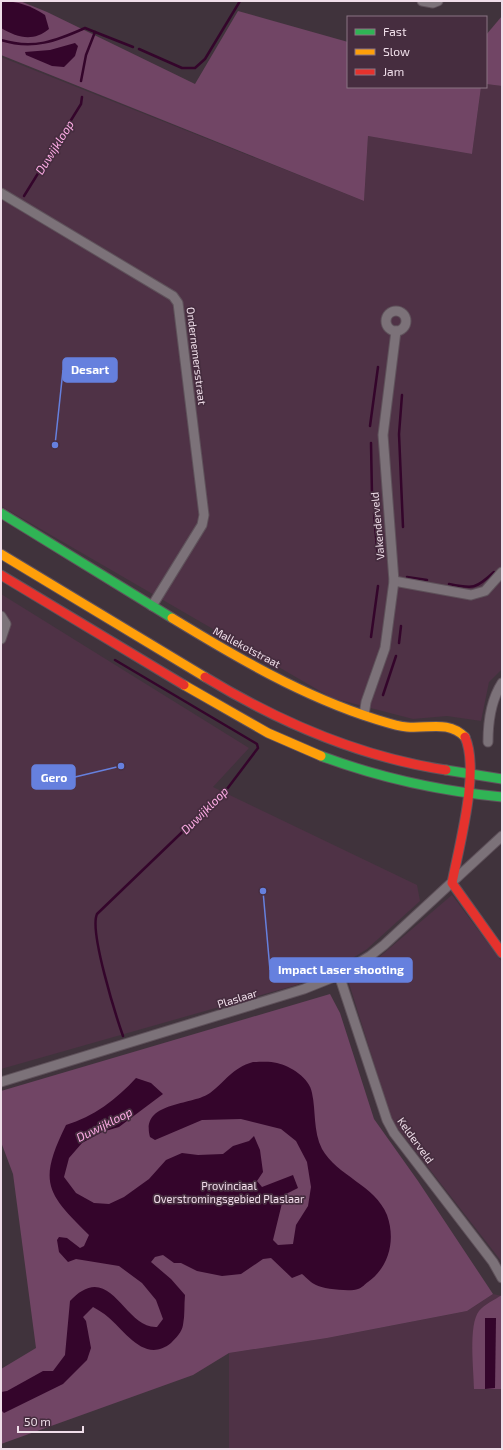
<svg xmlns="http://www.w3.org/2000/svg" width="503" height="1450" font-family="'Exo 2',sans-serif">
<rect width="100%" height="100%" fill="#40333c"/>
<g fill="#4f3246">
<path d="M1 57 364 201 368 136 472 154 481 87H486V84L502 86V669L489 682 481 721 447 716 413 719 332 698 1 506Z"/>
<path d="M1 594 249 748 213 787 417 885 420 901 367 949 332 971 293 986 1 1069Z"/>
<path d="M452 895 502 962V1262L392 1121 349 983Z"/>
<path d="M493 1294 502 1296V1449H229V1353L327 1338 467 1311Z"/>
</g>
<g fill="#714565">
<path d="M1 1H20L47 12 195 84 238 11 348 42V87H481L472 154 368 136 364 201 1 55Z"/>
<path d="M502 16V86L486 84V35Z"/>
<path d="M330 994 340 1013 374 1119 418 1181 493 1294 467 1311 327 1338 229 1353 193 1375 1 1444V1369L36 1348 13 1174 1 1142V1091Z"/>
<path d="M502 1295V1389H474C474 1371 468 1325 479 1311 485 1304 494 1300 502 1295Z"/>
</g>
<g fill="#34052b">
<path d="M1 1C18 1 31 6 45 15L49 29C33 42 18 38 1 28Z"/>
<path d="M75 43 78 46 75 56 64 67 52 66 26 55 25 52 50 50Z"/>
<path d="M253 1062C260 1062 270 1061 277 1063 290 1066 310 1078 312 1093 316 1111 313 1131 322 1149 337 1176 375 1185 387 1215 396 1240 389 1267 368 1282 365 1284 362 1288 358 1289 351 1292 323 1289 316 1285 311 1283 307 1278 302 1274L292 1278 271 1258 263 1259 241 1274 222 1276 197 1271 181 1263H174L163 1255 155 1257 151 1262 171 1279 185 1295C184 1305 185 1315 183 1325 182 1332 176 1338 171 1343 145 1364 126 1332 108 1317 104 1313 98 1310 93 1307L83 1317 86 1321 91 1348 87 1360 63 1384 4 1413 1 1410V1392L7 1391 43 1371H53L65 1355 70 1301C74 1297 78 1293 82 1291 114 1272 127 1329 157 1327L163 1319 156 1300 142 1283 119 1266 76 1259 68 1262 59 1252 57 1240 59 1237 67 1238 80 1248 84 1246 89 1235C46 1193 38 1182 66 1125 93 1117 117 1099 136 1078L151 1083 163 1094 119 1127 102 1132 82 1143 69 1158 64 1177 76 1193 94 1203 109 1204 124 1197 149 1179 166 1160 182 1153 198 1155 223 1154 233 1146 249 1141 254 1136 260 1150 263 1172 257 1181 262 1187 293 1175 298 1188 284 1195 273 1240 278 1245 293 1244 296 1225 308 1206 311 1187 307 1162 296 1141 281 1129 241 1119 202 1120 155 1140 150 1137C140 1101 192 1106 210 1093 226 1081 232 1068 253 1062Z"/>
<path d="M485 1318H496L495 1388 485 1389Z"/>
</g>
<g fill="none" stroke-linecap="round" stroke-linejoin="round">
<g stroke="#34052b" stroke-width="2.5">
<path d="M1 40C33 50 56 41 85 28L95 32"/>
<path d="M139 49 182 68H195L205 59 240 1"/>
<path d="M81 81 86 55 95 32 133 47"/>
<path d="M24 196 81 104 82 97"/>
<path d="M402 395 399 434 403 527"/>
<path d="M370 426 378 367"/>
<path d="M371 443 372 496"/>
<path d="M374 513 378 560"/>
<path d="M407 577 427 580"/>
<path d="M449 584C473 589 476 589 494 572"/>
<path d="M371 637 378 586"/>
<path d="M399 643 401 626"/>
<path d="M115 660 257 744 258 748 227 789 97 914C89 931 116 1016 123 1036"/>
<path d="M383 695 396 656"/>
</g>
<g stroke="#5f525b" stroke-width="11">
<g id="street">
<path d="M422 1 433 3 438 1"/>
<path d="M1 193 173 296 178 303 204 515 202 525 152 606"/>
<circle cx="396" cy="321" r="10"/>
<path d="M394 581 471 595 485 591 502 572"/>
<path d="M1 616 6 624 1 639"/>
<path d="M364 715 366 702 385 648 394 581 383 435 396 331"/>
<path d="M488 742C488 723 491 700 502 683"/>
<path d="M339 975 387 1120 394 1133 493 1262 502 1278"/>
<path d="M1 1082 304 989 339 975 370 956 384 945 502 836"/>
</g>
</g>
<g stroke="#5f525b" stroke-width="11">
<g id="fast">
<path d="M1 513 172 618"/>
<path d="M321 756C380 778 440 791 502 797"/>
<path d="M446 770 502 779"/>
</g>
</g>
<g stroke="#5f525b" stroke-width="11">
<g id="slow">
<path d="M1 554 205 677"/>
<path d="M172 618C236 657 302 696 375 719 385 722 396 726 407 727 428 729 448 720 465 737"/>
<path d="M184 685 268 733 321 756"/>
</g>
</g>
<g stroke="#5f525b" stroke-width="11">
<g id="jam">
<path d="M1 575 184 685"/>
<path d="M205 677C279 722 359 757 446 770"/>
<path d="M465 737C480 771 459 846 452 883L502 953"/>
</g>
</g>
<use href="#street" stroke="#7c7279" stroke-width="9"/>
<use href="#fast" stroke="#30b455" stroke-width="9"/>
<use href="#slow" stroke="#ff9f0a" stroke-width="9"/>
<use href="#jam" stroke="#e5322d" stroke-width="9"/>
</g>
<g text-anchor="middle" dominant-baseline="central" stroke-width="3.5" stroke-linejoin="round" paint-order="stroke">
<g font-size="11" fill="#efdee9" stroke="#462d3f">
<text transform="translate(197 356) rotate(83)">Ondernemersstraat</text>
<text transform="translate(377 526) rotate(-95)">Vakenderveld</text>
<text transform="translate(247 647) rotate(28)">Mallekotstraat</text>
<text transform="translate(237 998) rotate(-17)">Plaslaar</text>
<text transform="translate(416 1140) rotate(54)">Kelderveld</text>
</g>
<g font-size="11" fill="#f2ddeb" stroke="#462d3f">
<text x="229" y="1185">Provinciaal<tspan x="229" dy="13">Overstromingsgebied Plaslaar</tspan></text>
</g>
<g font-size="12" font-style="italic" fill="#feace6" stroke="#462d3f">
<text transform="translate(54 147) rotate(-58)">Duwijkloop</text>
<text transform="translate(204 810) rotate(-45)">Duwijkloop</text>
<text transform="translate(104 1124) rotate(-27)">Duwijkloop</text>
</g>
</g>
<path fill="none" stroke="#6680de" stroke-width="1.5" d="M55 445L63 370M121 766L75 777M263 891L270 970"/>
<g fill="#6680de" stroke="#462d3f" stroke-width="1.5">
<circle cx="55" cy="445" r="4"/>
<circle cx="121" cy="766" r="4"/>
<circle cx="263" cy="891" r="4"/>
</g>
<g fill="#6680de" stroke="#6680de" stroke-width="1.5">
<rect x="63" y="358" width="54" height="24" rx="4"/>
<rect x="32" y="765" width="43" height="24" rx="4"/>
<rect x="270" y="958" width="142" height="24" rx="4"/>
</g>
<g font-size="12" text-anchor="middle" font-weight="bold" fill="#fff">
<text x="90" y="374">Desart</text>
<text x="54" y="782">Gero</text>
<text x="341" y="974">Impact Laser shooting</text>
</g>
<rect width="503" height="1450" fill="none" stroke="#efdee9" stroke-width="4"/>
<rect x="347" y="16" width="140" height="72" fill="#462d3f" stroke="#8a7483"/>
<rect x="355" y="29" width="20" height="6" fill="#30b455" stroke="#8a7483"/>
<text x="383" y="36" font-size="12" fill="#efdee9">Fast</text>
<rect x="355" y="49" width="20" height="6" fill="#ff9f0a" stroke="#8a7483"/>
<text x="383" y="56" font-size="12" fill="#efdee9">Slow</text>
<rect x="355" y="69" width="20" height="6" fill="#e5322d" stroke="#8a7483"/>
<text x="383" y="76" font-size="12" fill="#efdee9">Jam</text>
<path d="M18 1426v6h65v-6" fill="none" stroke="#efdee9" stroke-width="2"/>
<text x="24" y="1426" font-size="12" fill="#efdee9" stroke="#462d3f" stroke-width="3" paint-order="stroke">50 m</text>
</svg>
